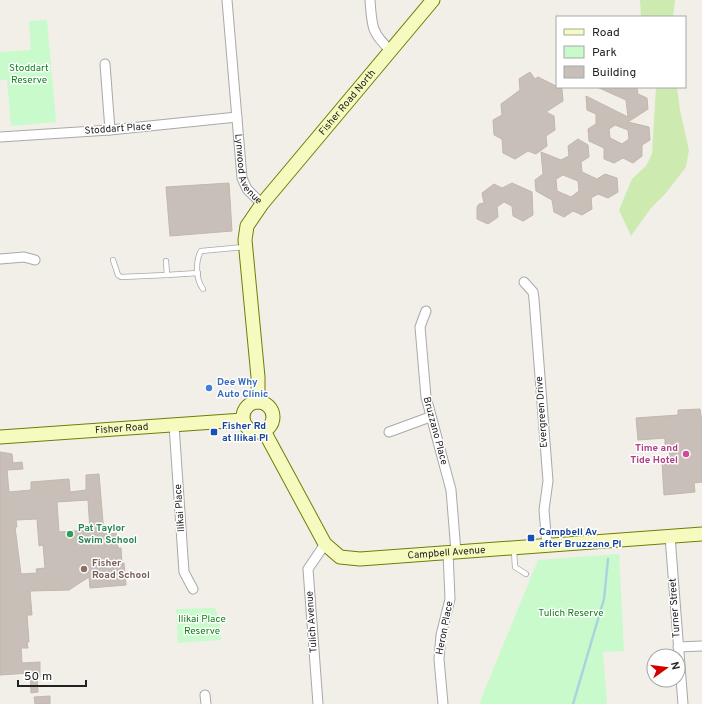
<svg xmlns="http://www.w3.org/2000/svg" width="702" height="704" font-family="Overpass,sans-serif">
<rect width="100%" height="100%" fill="#f2efe9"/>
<g fill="#cdebb0">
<path d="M640 0H675L673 17H641Z"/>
<path d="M656 87H677L680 110 689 150 686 167 666 193 651 208 631 236 619 210 632 179 646 166 652 154Z"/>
</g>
<g fill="#c8facc">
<path d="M47 20 56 122 11 126 7 80H0V52L31 50 29 21Z"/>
<path d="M619 554 624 651 603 652 607 704H479L538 560Z"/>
<path d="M215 608 220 622 221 640 178 643 176 609Z"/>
</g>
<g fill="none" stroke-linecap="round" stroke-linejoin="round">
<path stroke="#aad3df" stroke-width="2.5" d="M573 704 604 599 608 559"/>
</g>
<g fill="#c7bfb8" stroke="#c4b6ab" fill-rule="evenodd">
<path d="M530 72 535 79 538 77 562 89 563 101 546 112 554 116 555 130 546 136 547 146 536 154 528 151 515 159 503 153 502 139 494 135 493 120 502 115 501 104 520 90 519 79Z"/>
<path d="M597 87H637L638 94 647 98 648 109 628 122 649 127 650 140 642 145V156L633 163 623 158 614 163 604 159V148L589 141 588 129 596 124V114L587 110 586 96 628 117 626 100ZM615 125 628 130 629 139 622 144 610 138 609 129Z"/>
<path d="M578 139 588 145 589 157 581 162 582 172 597 179 605 174 617 178 618 192 608 198 598 194 591 198 592 209 582 215 573 211 564 217 554 212 552 200 536 191 535 180 543 174 541 152 561 160 569 156 568 146ZM563 175 578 181 579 191 571 197 557 191 556 179Z"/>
<path d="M229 183 232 231 170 236 166 187Z"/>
<path d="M512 183 532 192 533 215 523 221 513 216 512 206 504 202 497 207 498 217 488 224 477 219V207L479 204 484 203 482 193 494 184 502 188Z"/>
<path d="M700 409 702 422V482L694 483 695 492 664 495 662 462 670 461 669 446H665V438L638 440 636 418 678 415V410Z"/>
<path d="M0 452 12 454 13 463 22 462 23 469 7 470 9 492 31 490V482L69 479 70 492 86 490V475L99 474 104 534 116 533 118 548H121L122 563H124L126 585 90 588 89 577 69 590 30 591 32 615H27L29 642H27L28 648H21L22 663 40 662V677H37L38 692 31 693 30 673 0 675ZM88 500 90 530 59 532 57 502ZM37 519 39 546 43 545 45 568 36 569 37 573 21 574 15 527H17L16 520Z"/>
<path d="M50 696V704H35L34 697Z"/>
</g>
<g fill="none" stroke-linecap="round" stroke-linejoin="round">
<g stroke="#a9a9a9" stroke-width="6">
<g id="lane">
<path d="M113 260 118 275 121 277 167 275"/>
<path d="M166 261 167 275 198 273"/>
<path d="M203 289C196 280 195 261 201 251L244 247"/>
<path d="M514 550 515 567 526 574"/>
</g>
</g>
<g stroke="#a9a9a9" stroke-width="11">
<g id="street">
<path id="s1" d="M227 0 242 178 247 189 262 204"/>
<path d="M370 0C372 26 371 32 390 50"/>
<path d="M105 64 110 130"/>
<path d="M0 137 110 130 237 117"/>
<path d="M0 259 24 257 35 260"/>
<path d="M524 282 533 292 534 299 548 481 544 510 547 546"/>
<path d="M426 311 420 327 426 397 451 490 456 552"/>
<path d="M174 425 184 572 193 589"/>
<path d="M389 432 430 417"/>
<path d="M670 536 683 704"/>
<path d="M678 647 702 646"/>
<path d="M205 695 206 704"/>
<path d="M318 704 308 569 325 544"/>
<path d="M443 704 439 659 441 635 450 599 448 552"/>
</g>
</g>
<g stroke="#707d05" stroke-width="15">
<g id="secondary">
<path id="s2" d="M258 402V377L245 240 247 226 262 204 433 0"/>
<circle cx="258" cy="417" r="15"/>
<path id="s3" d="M264 431 325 544 340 557 360 559 702 534"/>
<path id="s4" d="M0 437 243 420"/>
</g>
</g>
<use href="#lane" stroke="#fff" stroke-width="4.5"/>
<use href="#street" stroke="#fff" stroke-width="9"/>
<use href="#secondary" stroke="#f7fabf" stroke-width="13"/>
</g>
<circle fill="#3f7fe0" stroke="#fff" stroke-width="1.5" cx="209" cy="388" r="4"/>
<g fill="#1a4fb4" stroke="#fff" stroke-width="1.5">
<rect x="210" y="428" width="8" height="8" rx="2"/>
<rect x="527" y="534" width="8" height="8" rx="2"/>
</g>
<circle fill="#d1479c" stroke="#fff" stroke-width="1.5" cx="686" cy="454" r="4"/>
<circle fill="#2e9e5b" stroke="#fff" stroke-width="1.5" cx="70" cy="534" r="4"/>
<circle fill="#8d6e63" stroke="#fff" stroke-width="1.5" cx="84" cy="569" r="4"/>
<g text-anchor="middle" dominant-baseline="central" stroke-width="3" stroke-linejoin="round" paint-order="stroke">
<g font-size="10" fill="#0c8416" stroke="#fff">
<text x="29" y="68">Stoddart<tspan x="29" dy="12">Reserve</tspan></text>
<text x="571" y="613">Tulich Reserve</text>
<text x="202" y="619">Ilikai Place<tspan x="202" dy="12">Reserve</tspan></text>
</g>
<g font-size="10" fill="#222" stroke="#fff">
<text stroke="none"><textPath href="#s2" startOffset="336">Fisher Road North</textPath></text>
<text transform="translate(118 129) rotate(-4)">Stoddart Place</text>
<text stroke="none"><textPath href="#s1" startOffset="172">Lynwood Avenue</textPath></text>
<text transform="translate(542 412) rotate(-94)">Evergreen Drive</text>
<text stroke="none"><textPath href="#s4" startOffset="122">Fisher Road</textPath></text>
<text transform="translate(435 431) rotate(75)">Bruzzano Place</text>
<text transform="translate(180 508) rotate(-94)">Ilikai Place</text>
<text stroke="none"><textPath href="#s3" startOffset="255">Campbell Avenue</textPath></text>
<text transform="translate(675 608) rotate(-94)">Turner Street</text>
<text transform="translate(312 622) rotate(-94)">Tulich Avenue</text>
<text transform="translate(445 628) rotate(-79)">Heron Place</text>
</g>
<g font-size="10" font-weight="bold" fill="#366cbe" stroke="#fff" text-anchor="start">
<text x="217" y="382">Dee Why<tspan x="217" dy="12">Auto Clinic</tspan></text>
</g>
<g font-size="10" font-weight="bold" fill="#164399" stroke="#fff" text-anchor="start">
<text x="222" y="426">Fisher Rd<tspan x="222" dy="12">at Ilikai Pl</tspan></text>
<text x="539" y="532">Campbell Av<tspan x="539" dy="12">after Bruzzano Pl</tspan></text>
</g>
<g font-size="10" font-weight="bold" fill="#b23c85" stroke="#fff" text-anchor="end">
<text x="678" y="448">Time and<tspan x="678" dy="12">Tide Hotel</tspan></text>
</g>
<g font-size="10" font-weight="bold" fill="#27864d" stroke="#fff" text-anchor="start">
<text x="78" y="528">Pat Taylor<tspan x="78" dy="12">Swim School</tspan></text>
</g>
<g font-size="10" font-weight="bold" fill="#785e54" stroke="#fff" text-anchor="start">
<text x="92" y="563">Fisher<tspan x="92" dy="12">Road School</tspan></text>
</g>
</g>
<rect x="556" y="16" width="130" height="72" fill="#ffffff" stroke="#a7a7a7"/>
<rect x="564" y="29" width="20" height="6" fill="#f7fabf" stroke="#a7a7a7"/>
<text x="592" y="36" font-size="12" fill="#222222">Road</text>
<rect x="564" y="46" width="20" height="12" fill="#c8facc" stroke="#a7a7a7"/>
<text x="592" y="56" font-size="12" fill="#222222">Park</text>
<rect x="564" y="66" width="20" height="12" fill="#c7bfb8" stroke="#a7a7a7"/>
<text x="592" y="76" font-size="12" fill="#222222">Building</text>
<g transform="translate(666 668) rotate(76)"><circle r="19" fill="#ffffff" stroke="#a7a7a7"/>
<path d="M0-3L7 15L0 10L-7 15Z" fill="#d40000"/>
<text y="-6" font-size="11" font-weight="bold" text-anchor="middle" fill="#222222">N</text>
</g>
<path d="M18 680v6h68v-6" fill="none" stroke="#222222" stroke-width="2"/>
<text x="24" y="680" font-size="12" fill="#222222" stroke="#ffffff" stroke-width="3" paint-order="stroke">50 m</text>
</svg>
